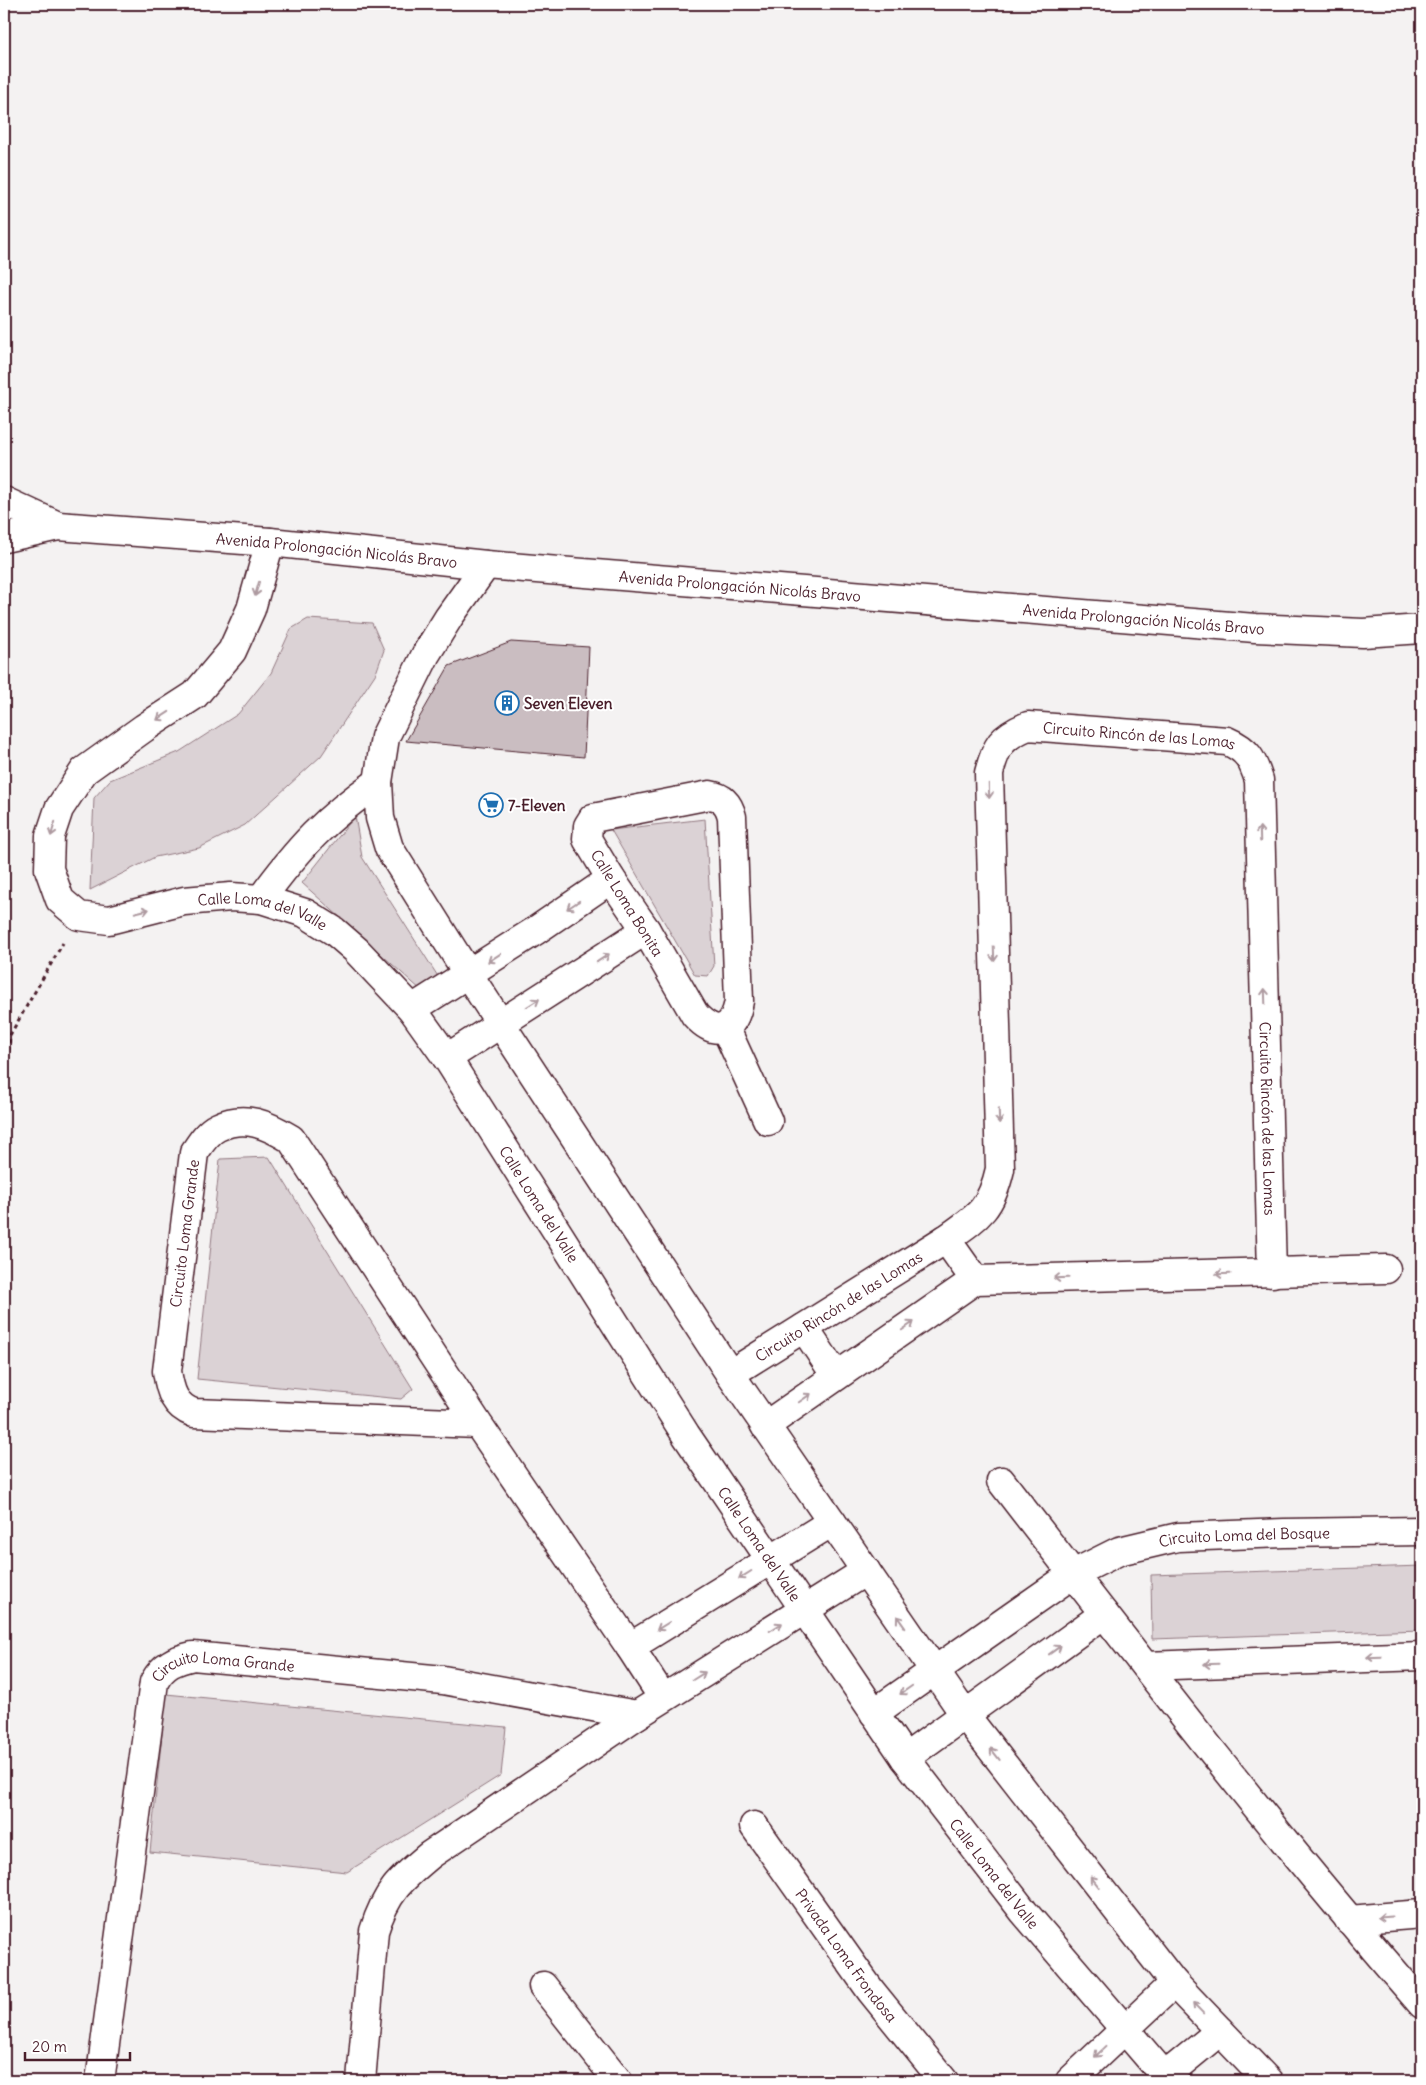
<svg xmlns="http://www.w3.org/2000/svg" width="1426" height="2085" font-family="Delius,sans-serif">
<rect width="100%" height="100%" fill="#f4f2f2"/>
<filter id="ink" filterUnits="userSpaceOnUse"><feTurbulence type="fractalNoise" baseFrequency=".02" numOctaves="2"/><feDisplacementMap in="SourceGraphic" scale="10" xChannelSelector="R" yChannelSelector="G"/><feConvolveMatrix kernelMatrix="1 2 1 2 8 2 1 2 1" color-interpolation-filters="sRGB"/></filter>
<g filter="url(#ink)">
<g fill="#dbd2d5" stroke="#927880">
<path d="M308 619 372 623 384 650 376 673 321 756 245 825 199 848 155 857 90 890 94 798 110 780 179 752 238 714 271 673 291 629Z"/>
<path d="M355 816 362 857 439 978 422 991 302 883Z"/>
<path d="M705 819 714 966 708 976 695 975 611 830Z"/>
<path d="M269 1157 413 1389 401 1399 197 1379 220 1159Z"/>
<path d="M1422 1566V1630L1152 1639 1151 1575Z"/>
<path d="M166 1694 506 1727 501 1775 347 1872 150 1852Z"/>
</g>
<path fill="#cabdc1" stroke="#4a1f2b" d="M511 642 589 647 584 757 406 741 449 666Z"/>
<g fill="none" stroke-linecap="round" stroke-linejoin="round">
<g stroke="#4a1f2b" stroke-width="31">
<g id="minor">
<path id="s1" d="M270 542 251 609 232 651 195 695 144 728 84 771 59 809 50 836 49 869 60 900 79 916 109 920 184 901 231 897 261 899 305 913 334 931 356 950 412 1009 447 1058 686 1435 905 1758 1024 1912 1169 2081"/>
<path d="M486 565 449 617 426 654 385 737 378 782 380 818 389 848 468 974 730 1374 965 1715 1174 1983 1268 2081"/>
<path d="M710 795C723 797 729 804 732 817L739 1001C734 1031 716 1038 695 1015L646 930 611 879 587 839 588 826 593 818Z"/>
<path d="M261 899C298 848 326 818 378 782"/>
<path d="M412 1009 535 931 611 879"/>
<path d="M725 1027 768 1121"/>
<path d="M447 1058 646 930"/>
<path d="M946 1239 975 1280"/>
<path d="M804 1328 836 1376"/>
<path id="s2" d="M730 1374 946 1239C979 1216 991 1209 1000 1169L989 773C996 746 1001 737 1028 726L1227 741C1248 750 1252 759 1259 780L1272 1273"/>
<path id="s3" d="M478 1424 194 1413C174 1406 170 1391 167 1371L194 1153C200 1144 207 1132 218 1127 245 1114 268 1125 291 1139L478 1424 630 1647 663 1698"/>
<path d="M765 1426 975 1280 1386 1269"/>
<path d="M1001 1481C1138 1658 1275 1836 1422 2004"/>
<path d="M630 1647 832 1522"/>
<path d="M1145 1666 1422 1656"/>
<path id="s4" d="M874 1713 1073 1574 1119 1551 1178 1537 1284 1533 1422 1531"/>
<path d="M905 1758 1104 1614"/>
<path id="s5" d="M754 1826 871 1991 944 2081"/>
<path d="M1349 1920 1422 1914"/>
<path d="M543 1986 618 2081"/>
<path id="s6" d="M100 2081 154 1682C163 1665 175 1660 193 1656L443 1680 637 1715"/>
<path d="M361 2081 374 1931C386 1892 400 1880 430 1855L637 1715 866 1571"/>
<path d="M1070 2081 1174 1983"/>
<path d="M1159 2081 1220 2031"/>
</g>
</g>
<g stroke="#4a1f2b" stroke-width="31">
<g id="major">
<path d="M4 501 58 526"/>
<path id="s7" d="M4 538 58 526 270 542 486 565 1255 628 1363 633 1422 629"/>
</g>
</g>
<path stroke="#4a1f2b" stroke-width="3" stroke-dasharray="4 4" stroke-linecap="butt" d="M4 1107 10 1035 63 943"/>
<use href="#minor" stroke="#fff" stroke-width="28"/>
<use href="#major" stroke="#fff" stroke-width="28"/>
</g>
<defs><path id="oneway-shaft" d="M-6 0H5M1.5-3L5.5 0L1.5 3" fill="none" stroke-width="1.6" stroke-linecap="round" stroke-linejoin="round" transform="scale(1.25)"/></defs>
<g stroke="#ae9aa0">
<use href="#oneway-shaft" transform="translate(257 589) rotate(106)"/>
<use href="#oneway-shaft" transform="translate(163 716) rotate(147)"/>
<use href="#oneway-shaft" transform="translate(989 791) rotate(88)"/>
<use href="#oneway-shaft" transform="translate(53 829) rotate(107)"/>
<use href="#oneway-shaft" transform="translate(1260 834) rotate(-92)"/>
<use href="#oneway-shaft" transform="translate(573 905) rotate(146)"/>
<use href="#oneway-shaft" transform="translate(142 911) rotate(-14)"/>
<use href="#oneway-shaft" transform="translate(994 954) rotate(88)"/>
<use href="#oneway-shaft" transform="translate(494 958) rotate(147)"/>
<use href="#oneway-shaft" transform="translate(603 958) rotate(-33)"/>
<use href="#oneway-shaft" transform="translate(1265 996) rotate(-92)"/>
<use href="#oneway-shaft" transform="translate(533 1003) rotate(-32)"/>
<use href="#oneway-shaft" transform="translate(999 1116) rotate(88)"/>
<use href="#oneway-shaft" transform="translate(1223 1274) rotate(178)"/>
<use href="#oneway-shaft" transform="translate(1061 1278) rotate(178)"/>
<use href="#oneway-shaft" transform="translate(908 1326) rotate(-35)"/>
<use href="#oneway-shaft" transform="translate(805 1398) rotate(-35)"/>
<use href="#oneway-shaft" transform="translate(745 1575) rotate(148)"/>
<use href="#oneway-shaft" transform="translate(901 1622) rotate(-125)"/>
<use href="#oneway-shaft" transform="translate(663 1626) rotate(148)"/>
<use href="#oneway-shaft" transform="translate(776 1627) rotate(-32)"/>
<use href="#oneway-shaft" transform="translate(1055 1650) rotate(-36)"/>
<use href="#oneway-shaft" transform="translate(1374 1657) rotate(178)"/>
<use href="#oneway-shaft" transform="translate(1211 1664) rotate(178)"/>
<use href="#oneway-shaft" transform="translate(699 1676) rotate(-32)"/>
<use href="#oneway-shaft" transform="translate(906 1690) rotate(145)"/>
<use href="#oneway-shaft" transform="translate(995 1754) rotate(-128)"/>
<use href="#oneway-shaft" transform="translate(1095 1882) rotate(-128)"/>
<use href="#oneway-shaft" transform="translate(1385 1917) rotate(176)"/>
<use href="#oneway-shaft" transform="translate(1198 2008) rotate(-134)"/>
<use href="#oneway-shaft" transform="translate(1100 2052) rotate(137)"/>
</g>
</g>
<defs>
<g id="building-ring" transform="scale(1.25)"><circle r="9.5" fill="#fff" stroke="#1f6fb2" stroke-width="1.5"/><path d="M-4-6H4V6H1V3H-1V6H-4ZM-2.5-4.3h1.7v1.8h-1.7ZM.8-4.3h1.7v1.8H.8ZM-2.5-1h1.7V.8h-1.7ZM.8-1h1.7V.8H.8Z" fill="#1f6fb2"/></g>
<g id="supermarket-ring" transform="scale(1.25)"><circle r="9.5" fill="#fff" stroke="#1f6fb2" stroke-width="1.5"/><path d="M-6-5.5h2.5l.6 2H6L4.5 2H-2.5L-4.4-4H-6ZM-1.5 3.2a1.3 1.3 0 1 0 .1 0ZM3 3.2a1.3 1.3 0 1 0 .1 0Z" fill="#1f6fb2"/></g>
</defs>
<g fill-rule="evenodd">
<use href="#building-ring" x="507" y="703"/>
<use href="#supermarket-ring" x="491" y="805"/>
</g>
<g text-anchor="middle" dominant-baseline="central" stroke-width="4" stroke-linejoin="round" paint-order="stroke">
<g font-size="15" fill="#4a1f2b" stroke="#fff">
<text stroke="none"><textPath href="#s7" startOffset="335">Avenida Prolongación Nicolás Bravo</textPath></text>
<text stroke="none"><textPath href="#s7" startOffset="740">Avenida Prolongación Nicolás Bravo</textPath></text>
<text stroke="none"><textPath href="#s7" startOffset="1145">Avenida Prolongación Nicolás Bravo</textPath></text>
<text stroke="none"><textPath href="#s2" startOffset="919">Circuito Rincón de las Lomas</textPath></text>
<text transform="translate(627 903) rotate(58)">Calle Loma Bonita</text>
<text stroke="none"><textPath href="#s1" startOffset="661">Calle Loma del Valle</textPath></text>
<text stroke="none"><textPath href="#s2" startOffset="1398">Circuito Rincón de las Lomas</textPath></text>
<text stroke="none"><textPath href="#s1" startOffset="1081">Calle Loma del Valle</textPath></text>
<text stroke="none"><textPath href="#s3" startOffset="476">Circuito Loma Grande</textPath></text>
<text stroke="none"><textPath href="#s2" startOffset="128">Circuito Rincón de las Lomas</textPath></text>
<text stroke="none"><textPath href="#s4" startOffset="421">Circuito Loma del Bosque</textPath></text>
<text stroke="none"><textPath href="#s1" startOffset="1486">Calle Loma del Valle</textPath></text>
<text stroke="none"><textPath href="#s6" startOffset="479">Circuito Loma Grande</textPath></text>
<text stroke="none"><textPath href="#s1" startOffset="1891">Calle Loma del Valle</textPath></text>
<text stroke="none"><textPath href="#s5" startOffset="159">Privada Loma Frondosa</textPath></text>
</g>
<g font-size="15" font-weight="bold" fill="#4a1f2b" stroke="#fff" text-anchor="start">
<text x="524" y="703">Seven Eleven</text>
<text x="508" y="805">7-Eleven</text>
</g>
</g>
<rect width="1426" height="2085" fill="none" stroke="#fff" stroke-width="20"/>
<rect x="10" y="10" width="1406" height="2065" fill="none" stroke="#4a1f2b" stroke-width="2" filter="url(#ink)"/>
<path d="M25 2052v8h105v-8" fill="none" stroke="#4a1f2b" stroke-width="2.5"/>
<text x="32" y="2052" font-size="15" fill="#4a1f2b" stroke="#ffffff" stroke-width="4" paint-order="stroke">20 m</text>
</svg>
